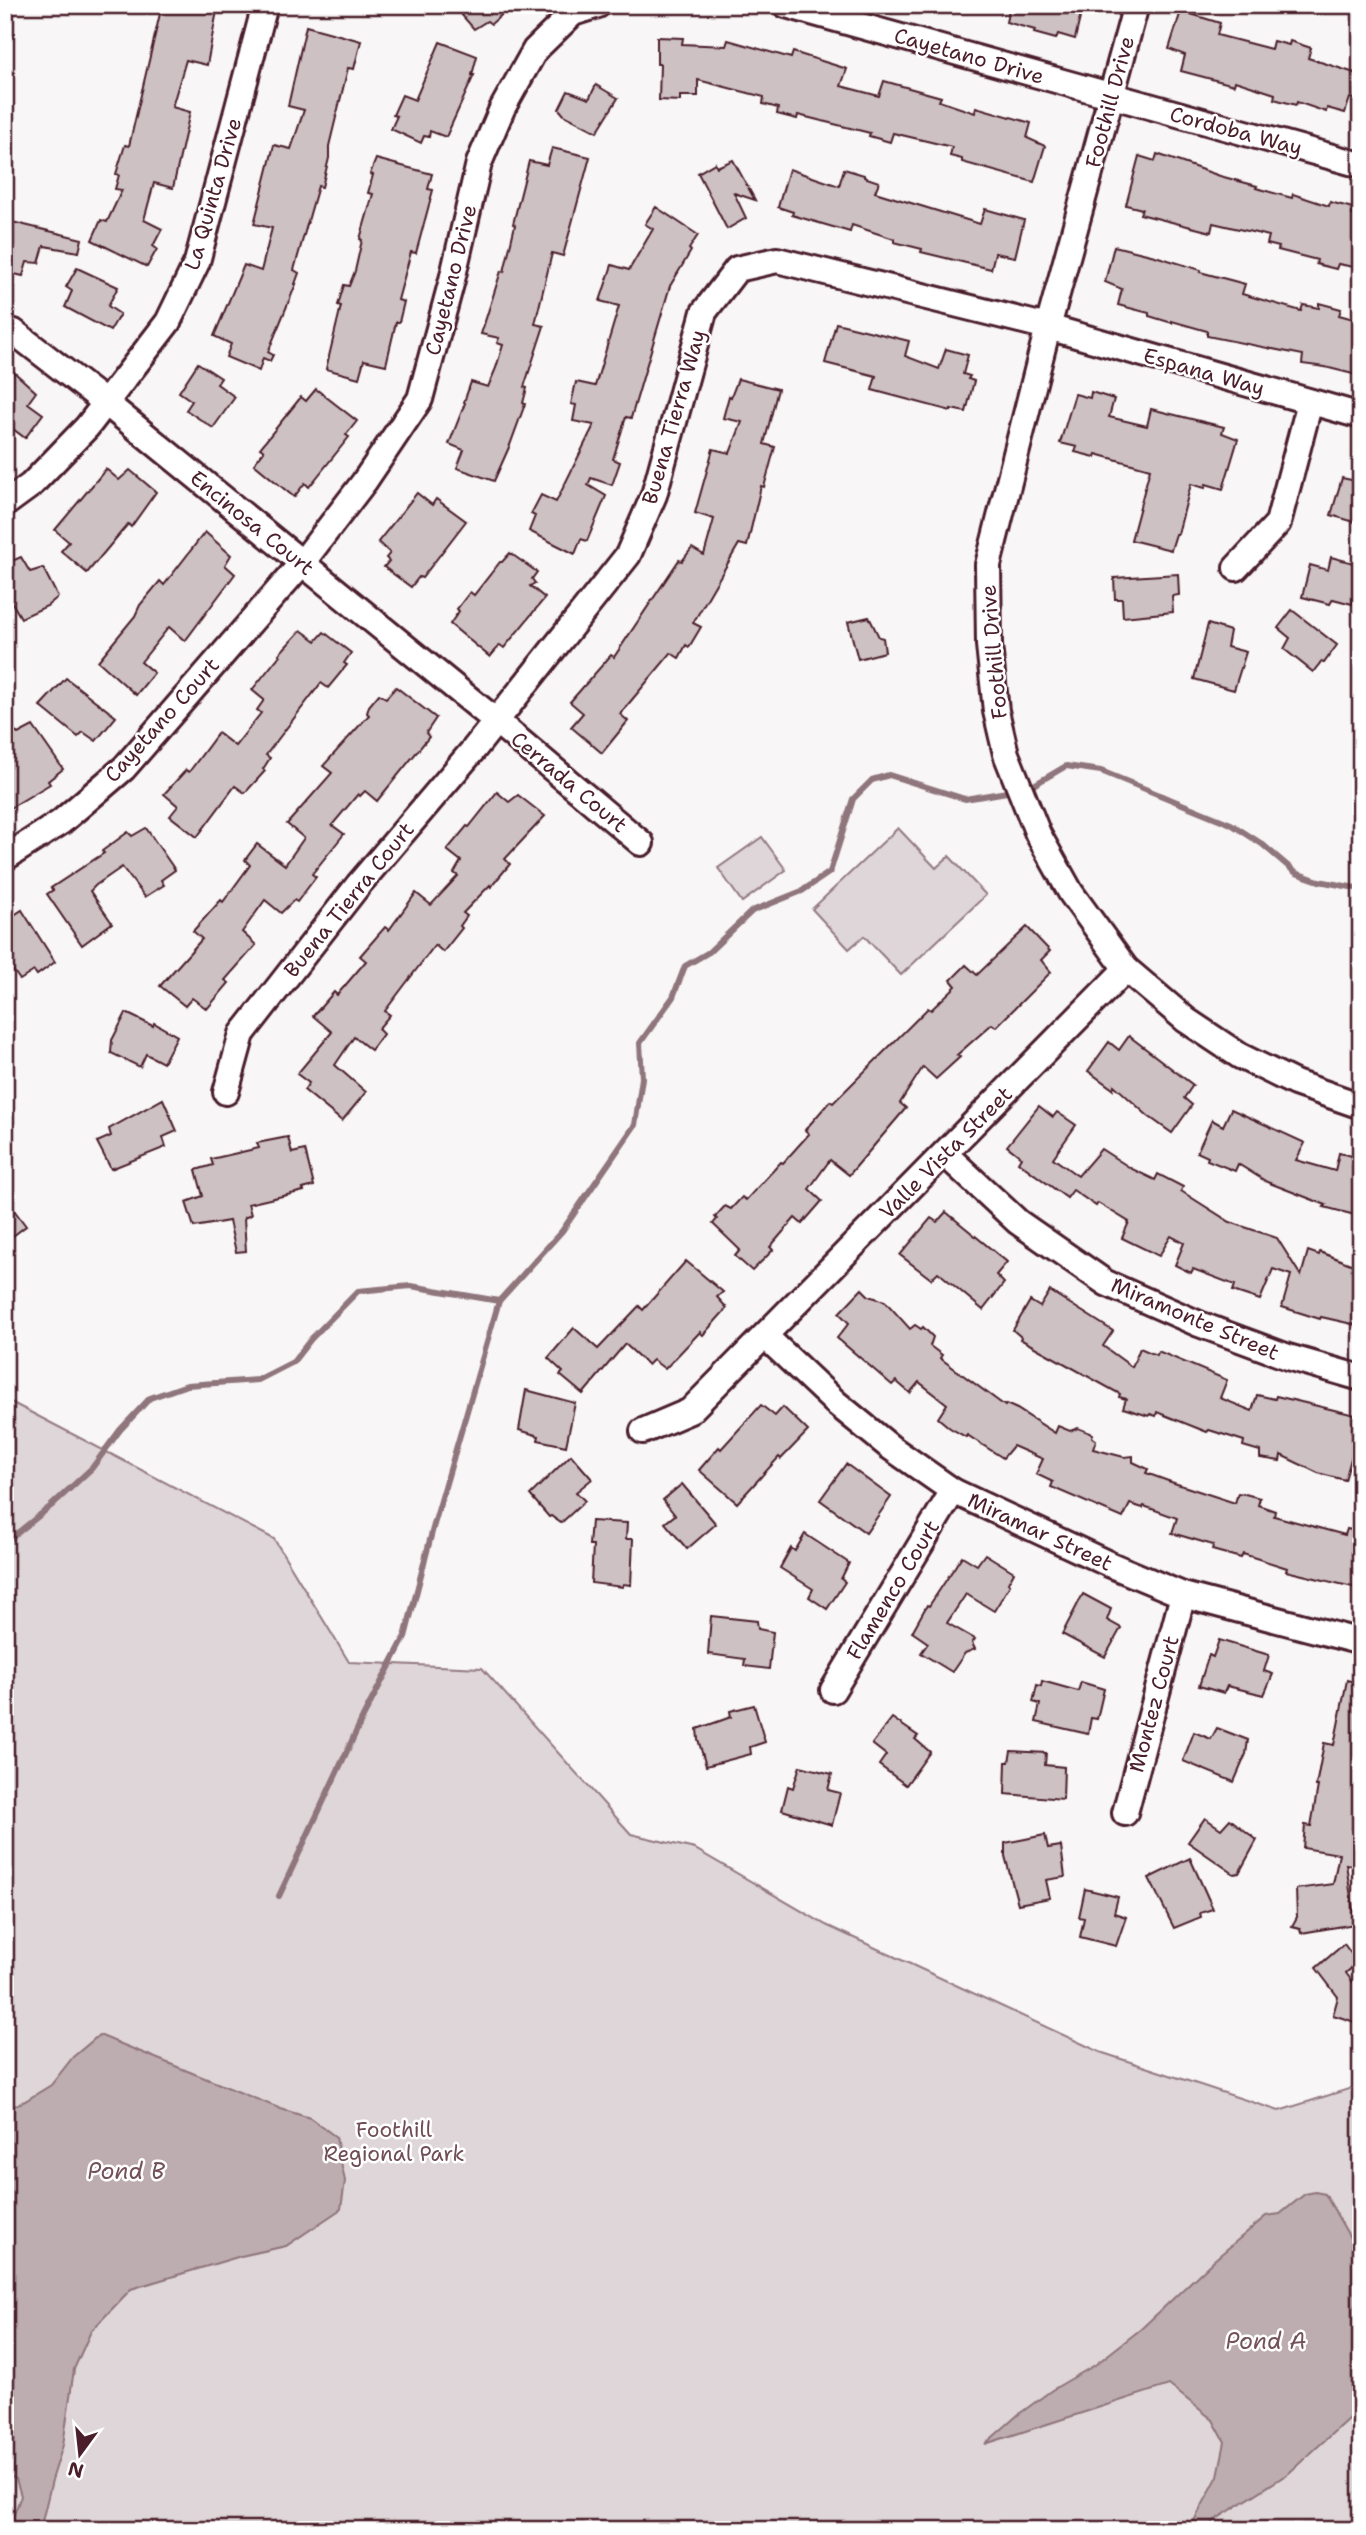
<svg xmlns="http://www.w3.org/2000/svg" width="1366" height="2535" font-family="'Shantell Sans',sans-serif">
<rect width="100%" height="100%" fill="#f8f6f7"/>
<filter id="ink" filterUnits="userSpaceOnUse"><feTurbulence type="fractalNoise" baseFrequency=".0143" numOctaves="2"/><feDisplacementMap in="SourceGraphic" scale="14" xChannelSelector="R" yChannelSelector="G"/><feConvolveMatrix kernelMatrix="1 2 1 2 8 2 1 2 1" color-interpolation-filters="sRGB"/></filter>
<g filter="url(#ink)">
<g fill="#ded6d9" stroke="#947a82" stroke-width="2">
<path d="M898 828 936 868 949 856 986 895 901 975 864 936 849 949 812 909Z"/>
<path d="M762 837 786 870 742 902 718 868Z"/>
<path d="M5 1399 274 1539 349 1662 482 1668 631 1834 695 1849 826 1925 1100 2052 1279 2111 1361 2085V2530H5Z"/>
</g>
<g fill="#bdadb0" stroke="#8f747b" stroke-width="2">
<path d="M99 2035 281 2109 310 2118 336 2137 345 2181 341 2209 286 2246 241 2256 131 2289 91 2331 74 2369 63 2445 52 2480 40 2530H13V2517L21 2496 16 2479 5 2474V2110L25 2101 51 2085 73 2057Z"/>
<path d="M1315 2192 1325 2194 1361 2257V2407L1289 2473 1215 2520 1206 2530H1189L1218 2476 1225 2442 1213 2420 1169 2385 985 2444 1019 2414 1052 2390 1095 2365 1141 2329 1213 2261 1266 2216 1280 2214 1305 2194Z"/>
</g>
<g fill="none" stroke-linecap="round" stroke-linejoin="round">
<g stroke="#8f747b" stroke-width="6">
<path d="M1024 788 1032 786 1066 766 1101 771 1231 824 1262 844 1296 873 1319 881 1361 889"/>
<path d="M5 1543 51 1506 92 1468 120 1430 150 1398 187 1385 258 1380 293 1362 311 1339 358 1291 411 1286 499 1301"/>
<path d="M279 1896 363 1717 405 1637 433 1528 499 1301 562 1231 635 1125 642 1078 640 1043 673 997 685 966 709 952 752 911 802 891 830 872 853 799 872 780 889 775 965 799 1013 791"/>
</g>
</g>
<g fill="#cdc1c4" stroke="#4a1f2b" stroke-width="2">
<path d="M162 5H218L207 65 186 60 172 107 190 112 173 188 154 183 144 220 162 229 153 246 157 249 147 267 92 240 101 220 107 222 122 190 115 189 119 175 116 174 125 145 129 146Z"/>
<path d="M453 5H513L491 24 487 21 474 29Z"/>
<path d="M1010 5H1083L1075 39 1058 34 1056 39 1034 33 1035 30 1006 22Z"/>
<path d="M1181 11 1220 23 1217 35 1271 49 1273 41 1289 45 1290 41 1311 48 1308 58 1361 75V101L1350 98 1345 113 1327 108 1326 112 1297 102 1296 105 1274 99 1275 94 1235 81 1234 85 1181 71 1185 55 1169 49Z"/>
<path d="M306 26 361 41 354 69 348 68 329 146V158L322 187 318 186 294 270 299 273 295 284H296L268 352 273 355 270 361 263 358 259 371 226 357 231 344 214 336 244 265 261 271 272 228 254 224 274 145 291 149 304 110 288 106Z"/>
<path d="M657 37 683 38 682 44 726 46 728 40 791 58 793 52 847 69 841 86 879 96 884 81 941 97 939 101 975 113 976 107 1031 123 1027 138 1045 146 1034 182 962 162V159L950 156 952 147 893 133 890 142 869 136 870 133 798 115 797 119 777 114 778 108 763 104 764 97 698 80V96H680V101L659 100 660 64H657Z"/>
<path d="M440 42 477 56 472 75H474L446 137 430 131 429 137 424 136 421 143 391 129 397 116 393 115 402 95 415 100Z"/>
<path d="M596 85 618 98 597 132 564 115 559 109 568 91 589 99Z"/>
<path d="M552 148 590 157 563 256 552 253 535 324 544 326 524 387 527 388 523 403 525 404 510 445 494 481 457 468 464 450 449 444 465 403 464 402 471 382 488 387 496 368 503 345 497 343 499 338 481 334 501 271 504 272 515 225 513 224 529 161 547 165Z"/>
<path d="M1157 154 1220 176 1257 186 1256 188 1292 198 1293 194 1329 206 1330 202 1353 208 1352 215 1361 217V239L1354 267 1338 264 1336 269 1316 264 1317 260 1278 250 1279 247 1267 244 1269 236 1213 223 1211 232 1140 214 1142 209 1126 205 1139 156 1155 161Z"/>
<path d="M376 159 432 174 428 189 433 190 416 253 411 252 398 300 404 302 399 322H396L386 365 364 360 359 378 326 369 341 306 338 305 344 285 349 286 355 271 362 240 360 239 373 194 368 193 373 175 370 174Z"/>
<path d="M733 160 755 200 734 193 746 218 727 229 698 173 715 163 717 167Z"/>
<path d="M789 169 839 186 844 169 864 175V177L879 182 875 192 980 224 985 209 1024 220 1015 257 995 253 991 269 921 252 922 249 894 242V239L852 225 850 232 792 215 793 212 778 207Z"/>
<path d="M656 207 698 235 689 249 691 251 670 286 631 418 626 417 613 459 620 462 612 485 591 478 588 485 606 496 587 541 581 539 575 554 529 531 535 516 531 514 541 495 556 502 594 425 573 421 576 405 571 404 576 382 595 386 619 306 600 301 612 265 629 270 653 229 645 224Z"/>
<path d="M8 221 82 239 79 252 44 246 39 263 27 262 23 276 5 272V232Z"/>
<path d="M1114 246 1155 256 1201 270 1200 272 1245 284 1242 294 1301 311 1303 305 1319 308V303L1341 309 1339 315 1361 321V376L1325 367 1302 364 1303 355 1207 336V331L1172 321V323L1149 316V313L1118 305 1122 289 1105 282Z"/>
<path d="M77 268 118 287 108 306 120 314 110 331 65 307 72 291 66 287Z"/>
<path d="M836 323 909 341 905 356 939 369 946 349 968 355 963 374 970 376 968 379 974 381 966 412 951 409V411L872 390 876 376 825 363Z"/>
<path d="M198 363 221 378 217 384 235 397 213 428 186 410 192 401 179 392Z"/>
<path d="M14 372 36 392 28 403 43 414 25 438 5 423V386Z"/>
<path d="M738 379 778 389 764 444 775 447 764 487 761 486 747 546 739 544 693 623 701 627 689 647 686 645 679 658 671 653 620 714 628 721 602 753 571 727 583 713 570 702 611 655 614 657 679 560 682 561 692 548 704 555 714 519 695 513 713 449 730 453 742 422 723 418 729 396 731 397Z"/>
<path d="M316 389 357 421 346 435 349 437 309 487 305 483 294 497 254 464 264 451 260 448 301 397 306 401Z"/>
<path d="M1091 392 1114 399 1109 417 1147 426 1151 409 1224 427 1222 433 1238 439 1223 489 1206 484 1205 488 1191 484 1178 534H1176L1171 550 1131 540 1150 469 1096 454 1095 457 1075 452 1077 447 1060 443 1075 394 1090 398Z"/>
<path d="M106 469 119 480 130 470 156 492 131 527 128 524 87 573 61 551 69 542 55 530Z"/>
<path d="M1342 478 1361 482V524L1331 515Z"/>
<path d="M417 493 432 505 436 499 466 521 422 578 419 577 411 587 384 567 389 561 386 558 390 553 378 542Z"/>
<path d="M205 532 231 555 225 565 235 574 185 641 169 627 141 662 154 673 136 695 98 661 135 616 140 605 160 581 164 585Z"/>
<path d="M510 553 537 572 532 579 535 583 530 586 545 598 504 648 500 645 490 657 450 624 459 611 457 609 470 592 474 595 500 562H502Z"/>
<path d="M21 557 30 572 43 568 58 597 47 606 21 618 5 591V564Z"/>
<path d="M1331 557 1361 565V575L1352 604 1333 599 1330 604 1302 597 1310 565 1328 570Z"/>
<path d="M1178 574 1179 595 1172 596 1173 612 1123 617 1122 599H1115L1114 578Z"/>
<path d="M1292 610 1337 645 1324 663 1321 662 1313 672 1284 649 1290 638 1278 628Z"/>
<path d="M869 617 879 637 883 638 885 652 858 659 848 622Z"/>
<path d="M1208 624 1230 631 1227 647 1246 652 1234 690 1194 679Z"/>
<path d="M301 630 316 641 324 632 351 653 344 663 347 665 328 688 321 683 266 755 270 758 263 769 265 771 245 793 235 786 197 837 170 816 178 806 164 794 186 770 189 772 218 733 235 746 261 713 257 710 264 700 252 690 280 655 279 654Z"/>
<path d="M66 678 116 717 96 741 83 732 78 737 40 706Z"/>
<path d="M396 687 436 718 426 733 429 737 377 801 365 791 360 796 358 794 332 825 344 834 312 874 316 877 297 902 294 900 281 913 265 900 242 932 256 945 225 980 229 983 207 1009 192 998 185 1006 160 986 202 939 193 931 221 900 223 902 250 865 245 860 257 844 285 865 304 838 287 824 332 773 323 766 369 715 367 713 369 706 379 694 386 698Z"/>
<path d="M5 721 18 734 33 726 63 769 48 781 50 784 5 811Z"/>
<path d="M497 792 509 802 518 795 545 816 505 859 510 864 491 887 490 885 463 913 467 916 460 926 462 928 443 952 435 945 385 1011 390 1015 378 1029 383 1034 371 1050 354 1037 335 1065 366 1092 342 1121 304 1090 309 1083 297 1074 332 1032 313 1016 334 992 337 995 366 961 360 956 385 927 389 930 416 893 431 905 458 876 454 873 461 861 447 850 467 826 469 827Z"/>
<path d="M146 828 175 870 161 880 164 885 145 897 122 867 96 885 90 891 112 923 82 945 47 894 53 890 51 888 104 853 102 851 128 832 132 836Z"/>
<path d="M22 910 55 962 37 975 34 971 20 980 5 959V921Z"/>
<path d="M1027 927 1050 951 1041 960 1051 972 996 1027 992 1024 957 1055 960 1057 936 1079 923 1067 900 1103 906 1108 849 1175 830 1160 809 1189 822 1201 802 1224 795 1218 770 1247 773 1250 752 1271 735 1256 740 1250 713 1224 717 1219 715 1217 725 1206 731 1209 742 1197 746 1200 781 1162 783 1163 809 1134 805 1130 830 1101 833 1103 928 1008 931 1010 956 986 951 980 966 965 977 975Z"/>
<path d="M126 1013 153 1026 154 1023 177 1036 163 1063 146 1054 140 1067 111 1053 112 1040Z"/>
<path d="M1129 1036 1193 1085 1184 1098 1192 1105 1172 1133 1148 1116 1114 1085 1113 1089 1088 1071 1109 1042 1119 1050Z"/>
<path d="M163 1099 177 1131 163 1137 166 1147 111 1169 97 1142 111 1136 109 1129Z"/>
<path d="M1039 1106 1053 1117 1057 1112 1076 1125 1053 1158 1078 1176 1101 1149 1132 1169 1155 1180 1158 1174 1183 1187 1181 1191 1230 1222 1277 1238 1301 1276 1308 1251 1319 1255 1320 1252 1361 1268V1326L1321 1317 1320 1319 1282 1307 1291 1275 1273 1269 1260 1300 1233 1291 1235 1285 1193 1269 1191 1273 1175 1265 1184 1243 1171 1236 1159 1256 1122 1238 1129 1222 1098 1203 1096 1206 1073 1190 1067 1198 1018 1162 1021 1157 1007 1146Z"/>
<path d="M1231 1109 1305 1143 1296 1160 1335 1171 1339 1153 1361 1158V1192L1355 1215 1324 1207 1326 1205 1267 1182 1238 1164 1235 1171 1207 1160 1208 1157 1197 1152 1212 1120 1223 1126Z"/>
<path d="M288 1137 292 1153 305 1150 314 1186 303 1189 304 1191 248 1204 251 1215 244 1218 246 1251 236 1252 229 1221 194 1227 186 1202 203 1196 196 1170 213 1165 211 1159 259 1148 257 1143Z"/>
<path d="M5 1198 26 1226 5 1242Z"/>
<path d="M946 1212 1007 1262 996 1275 1004 1283 983 1310 938 1272 931 1279 900 1255 931 1218 937 1222Z"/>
<path d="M686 1261 723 1292 717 1297 727 1308 703 1335 700 1332 665 1369 653 1360 648 1365 625 1344 583 1394 560 1375 563 1372 548 1358 574 1328 598 1349 639 1306 643 1310Z"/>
<path d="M862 1289 869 1296 885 1301 910 1329 915 1325 921 1329 923 1327 933 1337 930 1346 942 1355 940 1358 1005 1406 1006 1404 1017 1409 1055 1433 1058 1426 1070 1431 1078 1428 1093 1434 1092 1437 1096 1440 1093 1449 1124 1457 1133 1456V1462L1148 1469 1146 1473 1171 1482 1235 1503 1238 1493 1245 1494 1260 1498 1258 1505 1275 1511 1274 1516 1345 1535 1347 1529 1361 1532V1589L1286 1571 1287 1568 1243 1554 1241 1558 1212 1550 1213 1545 1172 1533 1177 1518 1144 1506 1143 1508 1130 1504 1123 1518 1051 1487 1053 1482 1036 1474 1043 1459 1013 1446 1003 1458 967 1435 966 1437 950 1428 938 1418 947 1404 919 1382 910 1393 896 1381 892 1385 837 1338 849 1323 839 1313Z"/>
<path d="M1050 1291 1113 1331 1103 1346 1132 1367 1140 1348 1156 1355 1158 1351 1227 1380 1220 1398 1252 1411 1257 1395 1275 1399 1276 1396 1355 1415 1352 1432 1358 1434 1345 1480 1318 1473 1281 1455 1280 1461 1260 1458V1451L1243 1446 1244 1441 1209 1430 1207 1432 1157 1412 1156 1416 1150 1414 1149 1416 1123 1408 1126 1399 1119 1397 1120 1394 1020 1339 1021 1337 1013 1330 1030 1301 1040 1307Z"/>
<path d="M526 1390 575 1403 566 1446 538 1440 539 1436 519 1430Z"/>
<path d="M761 1405 775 1416 783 1407 808 1431 781 1459 779 1457 737 1503 699 1470 719 1447 721 1449Z"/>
<path d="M571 1455 592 1479 576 1492 585 1501 561 1523 551 1516 549 1517 530 1495Z"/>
<path d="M846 1464 891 1497 866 1533 820 1500Z"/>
<path d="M682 1484 716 1524 687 1549 665 1523 675 1515 663 1500Z"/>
<path d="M591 1521 627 1523 626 1539H633L631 1585 623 1584 622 1587 591 1583 593 1545H589Z"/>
<path d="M805 1534 849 1563 841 1579 845 1582 827 1609 809 1597 813 1589 780 1568 791 1548 795 1551Z"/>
<path d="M985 1554 1014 1572 1008 1583 1010 1585 994 1611 966 1594 947 1623 975 1639 972 1643 975 1649 965 1653 952 1672 921 1653 928 1643 912 1632 927 1605 929 1606 962 1556 977 1565Z"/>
<path d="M1083 1594 1111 1609 1107 1620 1121 1628 1105 1657 1062 1634Z"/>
<path d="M711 1616 757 1621 758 1629 773 1632 769 1669 744 1666 745 1659 708 1654Z"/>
<path d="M1219 1640 1269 1655 1264 1671 1273 1674 1264 1695 1227 1686 1224 1693 1199 1686 1209 1655 1213 1657Z"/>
<path d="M1347 1680 1361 1684V1746L1358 1763 1361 1764V1867L1346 1864 1355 1924 1301 1933 1300 1928 1292 1926 1297 1917 1296 1889 1333 1884 1339 1854 1303 1848 1305 1825 1311 1826 1318 1786H1316L1324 1743 1334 1745Z"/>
<path d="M1042 1681 1078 1691 1081 1682 1104 1689 1097 1719 1091 1718 1088 1734 1036 1722 1040 1704 1033 1702 1037 1685 1041 1686Z"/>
<path d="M754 1705 765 1742 750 1747 751 1754 706 1766 698 1739 697 1729 731 1717 730 1711Z"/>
<path d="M892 1718 918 1736 915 1739 930 1752 906 1785 879 1765 886 1755 872 1744Z"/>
<path d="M1217 1728 1248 1740 1246 1754 1234 1782 1183 1761 1194 1732 1211 1739Z"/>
<path d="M1011 1751 1046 1753 1045 1765 1064 1767 1063 1799 1005 1794 1006 1762H1009Z"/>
<path d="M800 1766 832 1774 828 1790 840 1793 832 1825 782 1810 788 1786 793 1788Z"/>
<path d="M1205 1818 1221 1829 1230 1819 1257 1840 1239 1873 1234 1874 1188 1842Z"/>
<path d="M1045 1835 1048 1848 1061 1846 1065 1877 1046 1880 1050 1898 1018 1904 1005 1856V1843Z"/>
<path d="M1190 1858 1213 1909 1200 1913 1201 1917 1174 1928 1149 1878Z"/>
<path d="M1085 1889 1118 1897 1114 1913 1126 1917 1116 1946 1080 1937 1084 1918 1079 1917Z"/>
<path d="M1344 1944 1355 1959 1353 1961 1356 1964 1346 1973 1361 1993V2024L1333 2015 1338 1997 1316 1968Z"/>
</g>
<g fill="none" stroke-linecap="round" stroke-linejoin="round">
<g stroke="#4a1f2b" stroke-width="30">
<g id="minor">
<path d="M786 5 1361 165"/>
<path d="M1136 5 1048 327 988 565 989 645 996 711 1006 754 1038 834 1071 893 1126 969 1186 1020 1240 1056 1295 1083 1361 1106"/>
<path d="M5 330 14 332 106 403 496 721 641 843"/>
<path d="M5 504 31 485 87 427 168 322 197 262 265 5"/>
<path d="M1236 568 1278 523 1310 402"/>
<path d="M5 858 61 822 124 768 302 563 364 482 420 399 452 280 479 163 502 109 535 50 573 13 598 5"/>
<path d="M226 1092 242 1034 359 884 474 749 628 555 654 495 704 312 737 269 777 260 1048 327 1361 416"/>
<path d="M945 1154 1018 1222 1106 1283 1199 1324 1288 1357 1361 1378"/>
<path d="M765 1336 836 1403 890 1447 953 1491 1111 1565 1183 1595 1361 1642"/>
<path d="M643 1431 690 1411 1126 969"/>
<path d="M833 1690 953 1491"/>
<path d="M1125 1813 1183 1595"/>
</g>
</g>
<use href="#minor" stroke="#fff" stroke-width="24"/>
</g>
</g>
<g text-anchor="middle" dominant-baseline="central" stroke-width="5" stroke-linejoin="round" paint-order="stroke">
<g font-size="21" fill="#4a1f2b" stroke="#fff">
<text transform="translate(969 56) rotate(16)">Cayetano Drive</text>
<text transform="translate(1110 102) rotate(-75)">Foothill Drive</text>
<text transform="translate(1236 131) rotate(15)">Cordoba Way</text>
<text transform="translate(213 194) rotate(-74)">La Quinta Drive</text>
<text transform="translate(451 280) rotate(-76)">Cayetano Drive</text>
<text transform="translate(1204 372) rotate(16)">Espana Way</text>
<text transform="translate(674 417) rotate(-74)">Buena Tierra Way</text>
<text transform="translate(252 523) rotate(39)">Encinosa Court</text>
<text transform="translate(994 652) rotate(-95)">Foothill Drive</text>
<text transform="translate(162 720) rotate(-48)">Cayetano Court</text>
<text transform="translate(569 782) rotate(40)">Cerrada Court</text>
<text transform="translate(349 900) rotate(-51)">Buena Tierra Court</text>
<text transform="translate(946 1153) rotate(-45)">Valle Vista Street</text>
<text transform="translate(1195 1319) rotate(23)">Miramonte Street</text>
<text transform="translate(1040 1532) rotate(25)">Miramar Street</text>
<text transform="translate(893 1590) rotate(-59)">Flamenco Court</text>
<text transform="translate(1154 1704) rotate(-75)">Montez Court</text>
</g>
<g font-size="21" fill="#6f4d56" stroke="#fff">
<text x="394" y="2130">Foothill<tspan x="394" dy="24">Regional Park</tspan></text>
</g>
<g font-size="23" font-style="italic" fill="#72515a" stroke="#fff">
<text x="126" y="2171">Pond B</text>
<text x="1266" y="2341">Pond A</text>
</g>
</g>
<rect width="1366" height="2535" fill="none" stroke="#fff" stroke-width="28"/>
<rect x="14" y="14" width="1338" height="2507" fill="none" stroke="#4a1f2b" stroke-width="2.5" filter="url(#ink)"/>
<g transform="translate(80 2454) rotate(195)" stroke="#ffffff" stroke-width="5" paint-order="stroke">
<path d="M0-5L12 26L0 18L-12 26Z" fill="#4a1f2b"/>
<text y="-10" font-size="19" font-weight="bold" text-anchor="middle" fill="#4a1f2b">N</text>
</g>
</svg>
